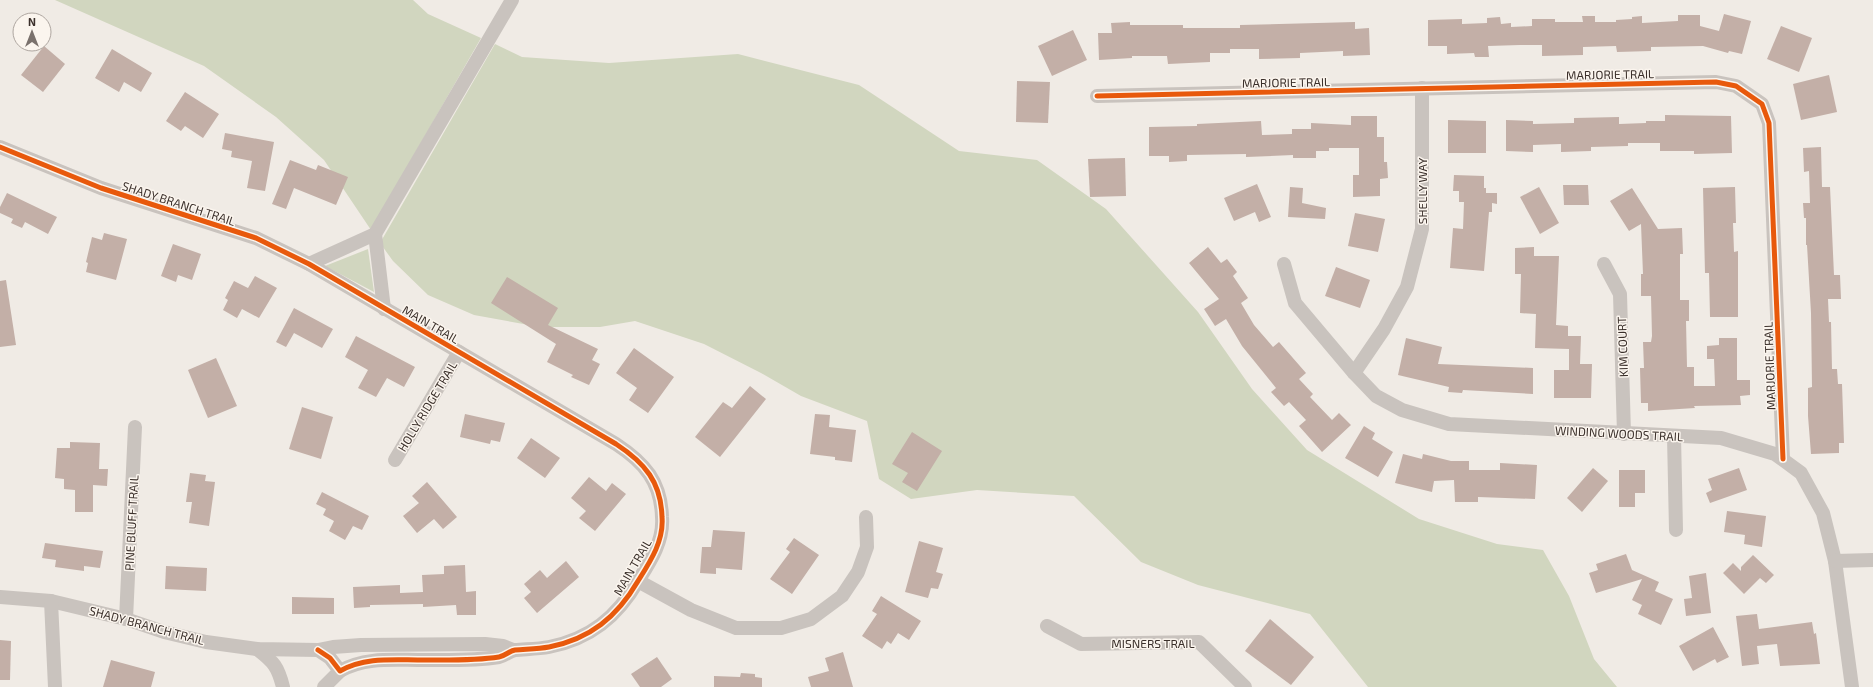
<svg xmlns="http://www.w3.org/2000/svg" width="1873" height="687" font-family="'Exo 2',sans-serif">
<rect width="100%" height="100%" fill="#f0ebe5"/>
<g fill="#d1d6bf">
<path d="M55 0H413L428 14 481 38 371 230 324 160 276 117 204 66Z"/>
<path d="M495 44 522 57 609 63 738 54 859 85 959 151 1037 160 1106 209 1198 312 1252 389 1307 450 1419 519 1497 544 1543 550 1569 596 1594 659 1617 687H1368L1310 614 1198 585 1141 562 1074 496 977 490 911 499 879 479 867 421 801 396 761 373 704 344 635 321 600 327H540L474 315 428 295 393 261 380 243Z"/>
<path d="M368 249 374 292 325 266Z"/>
</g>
<g fill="#c3afa7">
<path d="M1724 14 1751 21 1742 54 1729 51 1728 53 1703 46 1651 47V51L1617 52 1616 46 1583 47V55L1542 56V45H1520L1488 46 1489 57H1475L1474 53 1447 54V46H1428V20L1462 19V24L1487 23V18L1500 17 1501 24 1511 23V27L1532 26V19H1555V22H1583L1582 16H1595V22H1616V20L1632 19V17L1642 16V23L1678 21V15H1700V26L1719 31Z"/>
<path d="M1130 22V25H1183V28H1240V25L1355 22V29L1369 28 1370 55 1343 56V51L1300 53V58L1259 59V49H1230V53H1210V62L1168 64 1167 56H1132V58L1099 60 1098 33H1112L1111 23Z"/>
<path d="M1781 26 1812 38 1799 72 1767 59Z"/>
<path d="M1073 30 1087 60 1052 76 1038 46Z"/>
<path d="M44 46 65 64 43 92 21 75Z"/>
<path d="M112 49 152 73 141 92 124 82 119 92 95 78Z"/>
<path d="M1829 75 1837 112 1801 120 1793 84Z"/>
<path d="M1017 81 1050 82 1048 123 1016 122Z"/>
<path d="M185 92 219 114 203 138 185 126 181 131 166 121Z"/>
<path d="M1665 115 1731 116 1732 153 1694 154V151H1660V143H1628V146L1591 147V151L1561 152V144L1533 145V152L1506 151V120L1533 121V124L1574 123V118L1619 117V124L1646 123V121H1665Z"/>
<path d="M1351 116H1377V137H1384V162H1387L1388 178 1380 179V196L1353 197V175H1359V148H1329V151H1316V158H1293V155L1246 157V154L1187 155V161L1169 162V156H1149V127L1197 126V124L1261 121 1262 135 1292 134V129H1311V123L1351 125Z"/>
<path d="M1448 120 1486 121V153H1448Z"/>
<path d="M225 133 274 142 265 191 247 188 252 161 231 157 232 151 222 149Z"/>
<path d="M1821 147 1822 187H1830L1834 275H1840L1841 299H1828L1829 322H1831L1832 369H1837L1838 384H1842L1844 443H1839V453L1811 454 1808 416V388L1812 387 1811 313 1807 245H1806V218H1804L1803 203H1810L1809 171 1804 172 1803 148Z"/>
<path d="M1125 158 1126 196 1090 197 1088 159Z"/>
<path d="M290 160 316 170 318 165 348 177 336 205 294 188 286 209 272 204Z"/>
<path d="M1454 175 1484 176V188H1486V193H1497V204L1492 203V212H1489L1484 271 1450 268 1453 228 1463 229 1464 202H1459V191H1453Z"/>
<path d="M1257 184 1271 217 1259 222 1255 212 1234 221 1224 198Z"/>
<path d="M1563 185H1588L1589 205H1564Z"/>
<path d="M1290 187 1303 188 1302 203 1326 208 1325 219 1288 217Z"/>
<path d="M1539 187 1559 223 1540 234 1520 197Z"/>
<path d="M1735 187 1736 223H1733L1734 252 1738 251V317H1710L1709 273H1705L1703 188Z"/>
<path d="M1632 188 1658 229 1682 228 1683 254H1680V300H1689V321H1686L1687 367H1694V386H1715L1714 359H1707V346L1719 345V338H1737V380H1750V395L1740 396 1741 405 1694 406 1695 408 1648 411V403H1641L1640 368H1644L1643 342H1651L1652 336 1651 296H1641V274H1643L1641 224 1629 231 1610 201Z"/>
<path d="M7 193 57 217 48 234 25 222 22 228 11 223 13 219 0 213V207Z"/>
<path d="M1355 213 1385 219 1378 252 1348 246Z"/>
<path d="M104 233 127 239 116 280 86 272 88 263 86 262 92 237 102 240Z"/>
<path d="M173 244 201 254 192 280 178 275 176 282 161 276Z"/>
<path d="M1208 247 1221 263 1227 259 1237 272 1233 276 1248 298 1241 303 1254 325 1273 347 1279 342 1306 373 1299 379 1313 394 1310 397 1332 420 1339 413 1351 425 1322 452 1299 426 1306 420 1289 402 1284 406 1271 392 1276 388 1242 346 1226 319 1215 326 1204 309 1219 299 1189 263Z"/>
<path d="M1534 247V256H1559L1556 325 1568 326V336H1581L1580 364H1592L1591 398H1554V370H1569V349L1535 348 1536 314 1520 313 1521 274H1515V248Z"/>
<path d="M1336 267 1370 280 1360 308 1325 296Z"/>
<path d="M255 276 277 288 259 318 242 309 237 318 223 310 228 300 225 298 234 281 248 288Z"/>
<path d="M507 277 558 308 548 325 598 349 592 360 600 364 589 385 571 377 573 375 547 362 556 344 491 303Z"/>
<path d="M6 280 16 345 0 347V281Z"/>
<path d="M294 308 333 329 322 348 294 333 286 347 276 342Z"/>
<path d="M356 336 415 367 404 387 387 378 376 397 358 388 368 370 345 357Z"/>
<path d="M1406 338 1442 347 1438 364 1533 368V394L1463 390 1462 393 1448 392 1449 387 1398 375Z"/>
<path d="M634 348 674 377 648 413 629 400 637 388 616 373Z"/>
<path d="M216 358 237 406 208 418 188 370Z"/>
<path d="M750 386 766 399 720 457 695 437 723 402 732 408Z"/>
<path d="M302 407 333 417 321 459 289 449Z"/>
<path d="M465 414 505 423 500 442 491 440 490 444 460 437Z"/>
<path d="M815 414 830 415 829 427 856 430 852 462 835 460V457L810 454Z"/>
<path d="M1364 426 1375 433 1372 439 1393 452 1378 477 1345 458Z"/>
<path d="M912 432 942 451 917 491 902 482 908 473 892 464Z"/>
<path d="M531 438 560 458 545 478 517 458Z"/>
<path d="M70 442 100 443 99 469H108L107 486 93 485V512H75V490L64 489V479L55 478 57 448H70Z"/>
<path d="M1403 454 1422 459 1423 454 1451 461H1469V470H1500V463L1537 465 1535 499 1478 497V502H1455L1454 480 1434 481 1432 492 1395 483Z"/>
<path d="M1593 468 1608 481 1582 512 1567 498Z"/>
<path d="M1739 468 1747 490 1710 503 1706 493 1712 490 1708 479Z"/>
<path d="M1619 470H1645V493H1635V507H1619Z"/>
<path d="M190 473 206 475 205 481 215 482 209 526 189 523 192 502H186Z"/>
<path d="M589 477 606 491 612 483 626 494 595 531 579 518 586 511 571 498Z"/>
<path d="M427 482 457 517 443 529 434 519 417 533 403 516 419 503 412 496Z"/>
<path d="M322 492 369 516 362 530 353 526 345 540 329 531 334 521 323 515 326 509 316 504Z"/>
<path d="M1727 511 1766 516 1762 547 1744 544 1745 535 1724 532Z"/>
<path d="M713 530 745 532 742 570 716 568V574L700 573 702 547H711Z"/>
<path d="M794 538 819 555 792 594 770 579 790 552 786 549Z"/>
<path d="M919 541 943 548 936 572 943 574 938 589 931 588 928 598 905 592Z"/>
<path d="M45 543 103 551 100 568 84 566V571L55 567 56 560 42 558Z"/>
<path d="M1626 554 1632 570 1659 582 1655 591 1673 599 1661 625 1638 614 1642 605 1632 600 1642 579 1596 593 1589 573 1598 570 1596 564Z"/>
<path d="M1753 555 1774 575 1766 583 1760 578 1744 594 1723 573 1733 563 1741 571V567Z"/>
<path d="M566 561 579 577 537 613 524 598 531 592 524 584 540 570 547 578Z"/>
<path d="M465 565 466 592 476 591V615H457L456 605 423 607V604L370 605V607L354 608 353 587 400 585V593L423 592 422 575 444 574V566Z"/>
<path d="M166 566 207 568 206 591 165 589Z"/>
<path d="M1706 573 1711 613 1686 616 1684 599 1692 598 1689 576Z"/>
<path d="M881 596 921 621 909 640 898 633 891 644 887 641 882 649 862 636 877 614 872 611Z"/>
<path d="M292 597 334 598V614H292Z"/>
<path d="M1757 614 1759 629 1812 622 1814 634 1816 633 1820 664 1780 666 1777 644 1757 646 1759 664 1742 666 1736 616Z"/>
<path d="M1270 619 1314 657 1291 685 1245 651Z"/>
<path d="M1713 627 1729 657 1717 663 1715 659 1693 671 1679 646Z"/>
<path d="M0 640 11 641 10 680H0Z"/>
<path d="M843 652 853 687H811L808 677 829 671 825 658Z"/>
<path d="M657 657 672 679 661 687H640L631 674Z"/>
<path d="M111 660 155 672 151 687H103Z"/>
<path d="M741 673 755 674V677L762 678V687H714V676L740 677Z"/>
</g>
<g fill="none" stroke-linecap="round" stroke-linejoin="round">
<g stroke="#c9c3be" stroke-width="14">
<path d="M1097 96 1716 82 1736 86 1762 104 1769 123 1783 459"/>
<path d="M0 147 101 188 256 238 309 264 616 444C645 463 661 482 662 517 664 541 650 562 638 581 617 617 590 639 549 647 538 649 526 649 515 650 509 651 505 656 499 657 474 661 445 660 420 660 392 660 365 657 340 671L330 658 318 650"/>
<path d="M375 234 512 0"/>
<path d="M309 264 375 234 384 309"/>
<path d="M1284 264 1295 303 1354 373 1376 396 1402 410 1449 424 1721 438 1775 454 1801 473 1823 513 1835 561 1852 687"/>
<path d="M1604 264 1620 294 1624 434"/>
<path d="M1354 373 1384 329 1407 287 1422 229V88"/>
<path d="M1674 436 1676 530"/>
<path d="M395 460 459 352"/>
<path d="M1835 561 1873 560"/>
<path d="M638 581 691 610 736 628H781L811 619 842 596 858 572 867 547 866 517"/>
<path d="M0 597 51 601 126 619 164 632 206 642 257 649 318 650 333 647 361 645 485 644 503 646 513 650"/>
<path d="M51 601 55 687"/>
<path d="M126 619 135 427"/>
<path d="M1047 626 1081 644 1199 642 1245 687"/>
<path d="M257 649C274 662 278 667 283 687"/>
<path d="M324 687 340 671"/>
</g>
<g stroke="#fbf5ee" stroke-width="8">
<g id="cycleway">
<path d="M1097 96 1716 82 1736 86 1762 104 1769 123 1783 459"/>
<path d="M0 147 101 188 256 238 309 264 616 444C645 463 661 482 662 517 664 541 650 562 638 581 617 617 590 639 549 647 538 649 526 649 515 650 509 651 505 656 499 657 474 661 445 660 420 660 392 660 365 657 340 671L330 658 318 650"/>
</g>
</g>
<use href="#cycleway" stroke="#e8590c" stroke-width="5"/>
</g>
<g text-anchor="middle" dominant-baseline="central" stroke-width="3" stroke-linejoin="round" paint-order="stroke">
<g font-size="12" fill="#3b302b" stroke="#fbf5ee">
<text transform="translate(1610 74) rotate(-1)">MARJORIE TRAIL</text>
<text transform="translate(1286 82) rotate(-1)">MARJORIE TRAIL</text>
<text transform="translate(1422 191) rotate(-90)">SHELLY WAY</text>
<text transform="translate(179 203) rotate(18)">SHADY BRANCH TRAIL</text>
<text transform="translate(431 324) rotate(30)">MAIN TRAIL</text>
<text transform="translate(1622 347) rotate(-92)">KIM COURT</text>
<text transform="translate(1769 366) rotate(-92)">MARJORIE TRAIL</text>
<text transform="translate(427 406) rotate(-59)">HOLLY RIDGE TRAIL</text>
<text transform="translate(1619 433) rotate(3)">WINDING WOODS TRAIL</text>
<text transform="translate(131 523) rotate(-87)">PINE BLUFF TRAIL</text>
<text transform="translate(632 567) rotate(-60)">MAIN TRAIL</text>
<text transform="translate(147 625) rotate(15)">SHADY BRANCH TRAIL</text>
<text x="1153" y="643">MISNERS TRAIL</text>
</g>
</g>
<g transform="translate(32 32)"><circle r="19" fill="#fbf5ee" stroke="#aea6a0"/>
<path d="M0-3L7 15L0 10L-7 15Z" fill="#7a716c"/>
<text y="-6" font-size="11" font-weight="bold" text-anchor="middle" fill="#3b302b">N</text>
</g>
</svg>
